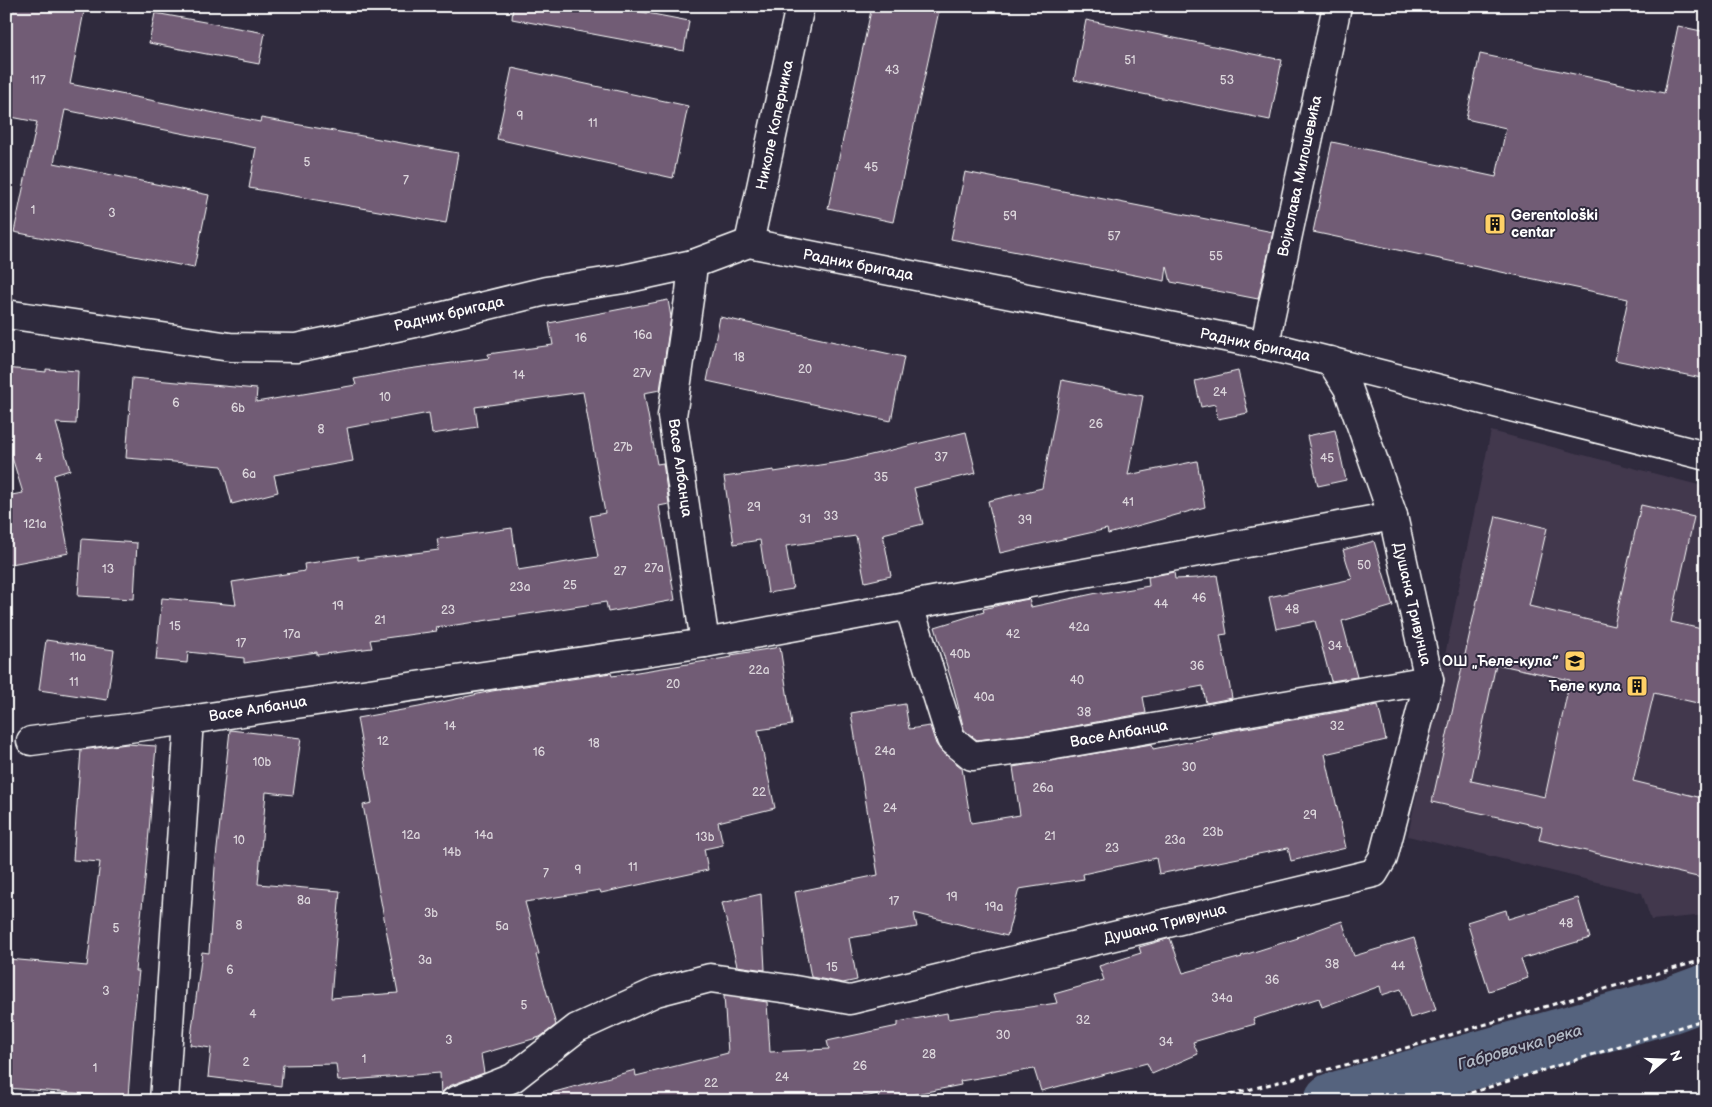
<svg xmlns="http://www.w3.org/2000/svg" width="1712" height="1107" font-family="'Balsamiq Sans',sans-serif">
<rect width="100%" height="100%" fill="#2f2a3d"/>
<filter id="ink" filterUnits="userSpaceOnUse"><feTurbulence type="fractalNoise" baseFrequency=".02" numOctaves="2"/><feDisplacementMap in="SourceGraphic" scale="10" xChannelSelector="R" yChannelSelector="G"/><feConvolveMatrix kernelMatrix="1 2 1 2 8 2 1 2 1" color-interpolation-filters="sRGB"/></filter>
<g filter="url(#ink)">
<path fill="#43394e" d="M1491 431 1706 487V915L1651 920 1642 893 1408 836Z"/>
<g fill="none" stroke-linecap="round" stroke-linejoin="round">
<path stroke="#54647e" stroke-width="56" d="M1332 1101 1671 1005 1706 992"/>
</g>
<g fill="#715c74" stroke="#fff" fill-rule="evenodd">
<path d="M14 6H85L70 84 260 122 261 118 458 153 446 223 249 188 256 148 65 110 54 163 209 195 194 268 14 232 37 122 6 116V45Z"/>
<path d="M513 6H611L689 21 684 51 512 19Z"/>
<path d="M872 6H940L893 222 828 208Z"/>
<path d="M155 13 265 33 259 64 149 43Z"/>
<path d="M1086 20 1282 60 1270 120 1074 80Z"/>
<path d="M1678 26 1706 32V379L1615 360 1628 299 1313 232 1332 142 1496 177 1506 128 1466 119 1480 54 1664 93Z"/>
<path d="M512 68 688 106 673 178 497 139Z"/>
<path d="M965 172 1273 232 1258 299 1171 282 1167 266 1165 281 951 239Z"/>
<path d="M668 300 671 317 660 390 644 393 657 464 663 463 669 504 659 506 675 600 608 612 606 602 436 628 437 631 370 640 372 648 317 655V652L244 663V658L188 652 187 663 156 660 162 598 236 605 232 582 305 571 304 564 358 556V560L439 550 437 539 512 528 518 570 598 557 590 516 605 513 583 392 475 407 478 427 432 434 429 413 347 428 353 461 274 475 278 492 232 504 222 466 126 458 132 378 257 389 256 402 356 385 354 379 408 369 489 358 488 354 553 345 549 323Z"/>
<path d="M720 317 904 357 891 421 707 381Z"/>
<path d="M6 368 46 372V369L78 371 76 424 56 423 70 470 54 475 69 553 6 565V496L23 493 6 438Z"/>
<path d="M1238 371 1248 413 1218 419 1215 404 1201 407 1195 381Z"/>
<path d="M1062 380 1143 396 1128 475 1197 461 1205 507 1108 534 1107 529 1000 553 988 501 1042 488Z"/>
<path d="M1335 430 1346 480 1318 486 1307 436Z"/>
<path d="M966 432 976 473 914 488 923 524 883 534 891 576 865 582 856 536 786 546 793 589 768 593 760 540 734 544 724 477 774 470V472L846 461Z"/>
<path d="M1641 505 1694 517 1671 622 1706 630V705L1654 693 1633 781 1706 799V879L1539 840 1542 827 1432 802 1496 516 1547 528 1529 606 1614 626ZM1496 664 1570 680 1545 797 1471 781Z"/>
<path d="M82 539 137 543 134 599 78 596Z"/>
<path d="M1374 541 1393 606 1342 621 1357 677 1331 681 1315 621 1276 629 1269 597 1352 579 1343 550Z"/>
<path d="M1174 572 1175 579 1197 578 1217 575 1227 634 1220 635 1232 698 1206 703 1203 686 1143 697 1146 713 1036 733 977 740 964 730 954 689 935 627 984 612 983 609 1012 602 1029 599 1031 607 1102 592V594L1149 586 1148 577Z"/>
<path d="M46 640 114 650 107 700 39 690Z"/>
<path d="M780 647 792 725 758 730 775 808 718 822 723 845 704 849 708 870 601 893 600 890 525 902 539 954 536 955 556 1025 540 1037 481 1054 484 1073 449 1086 443 1091 441 1095 440 1073 338 1081 336 1064 283 1065 281 1086 208 1077 211 1048 190 1045 202 952 209 953 215 867 230 730 301 738 293 795 266 792 258 884 340 891 331 998 398 993 363 805 372 803 357 718 419 707 492 691 611 673 612 676 732 657 731 655Z"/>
<path d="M905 704 909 729 930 726 936 744 941 751 962 768 971 823 1020 815 1013 767 1152 744 1153 749 1213 737 1212 734 1378 705 1386 740 1325 754 1346 848 1291 861 1288 848 1159 874 1156 858 1083 874 1084 879 1019 889 1007 936 914 913 917 927 849 938 857 980 843 983 811 977 795 892 878 875 851 713Z"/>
<path d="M127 744 156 746 145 880 135 971H139L134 1016 128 1097 6 1088V976L8 959 87 966 100 862 73 860 81 750Z"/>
<path d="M761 894 765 970 737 966 722 903Z"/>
<path d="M1578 898 1590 938 1521 959 1528 978 1489 991 1467 922 1506 910 1508 919Z"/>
<path d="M1342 921 1354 956 1414 938 1436 1010 1410 1018 1401 989 1382 995 1380 986 1322 1007 1319 998 1253 1019 1255 1024 1193 1042 1198 1054 1152 1074 1147 1063 1041 1091 1034 1069 960 1081 961 1085 911 1095 912 1101H879L878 1094 845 1101H840L839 1099 803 1101H552L551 1093 635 1070 636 1076 728 1053 724 996 767 1002 770 1052 829 1049 827 1041 898 1026V1022L947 1013 948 1019 1057 1003 1054 994 1104 980 1099 966 1141 953 1139 947 1157 942 1170 938 1183 973 1242 957 1241 956 1298 938 1297 937Z"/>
</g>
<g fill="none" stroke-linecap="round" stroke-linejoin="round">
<g stroke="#fff" stroke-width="31">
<g id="minor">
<path d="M749 243 800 6"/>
<path d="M693 264 690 292 672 416 705 643 1393 516"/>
<path d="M6 314 230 347 296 348 415 323 546 291 624 279 693 264 749 243 1265 345 1706 456"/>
<path d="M1265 345 1270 318 1337 6"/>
<path d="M909 606 951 739 972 756 1038 748 1429 680"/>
<path d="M31 741 189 720"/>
<path d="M164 1101 189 720 705 643"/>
<path d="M455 1101 513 1078 577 1028 656 992 710 978 789 989 850 1000 1374 873 1383 858 1429 680 1393 516 1348 388 1331 361"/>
</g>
</g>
<g stroke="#fff" stroke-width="3" stroke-dasharray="5 4" stroke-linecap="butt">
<path d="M1205 1101 1372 1058 1706 959"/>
<path d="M1445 1101 1706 1019"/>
</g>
<use href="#minor" stroke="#2f2a3d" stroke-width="28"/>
</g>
</g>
<defs>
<g id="building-square" transform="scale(1.125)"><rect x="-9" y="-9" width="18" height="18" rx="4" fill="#ffd166" stroke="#2f2a3d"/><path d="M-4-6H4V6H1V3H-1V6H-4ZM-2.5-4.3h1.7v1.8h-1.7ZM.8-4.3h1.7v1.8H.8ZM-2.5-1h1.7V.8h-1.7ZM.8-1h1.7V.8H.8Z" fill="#111"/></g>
<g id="school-square" transform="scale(1.125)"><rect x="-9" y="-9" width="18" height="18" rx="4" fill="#ffd166" stroke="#2f2a3d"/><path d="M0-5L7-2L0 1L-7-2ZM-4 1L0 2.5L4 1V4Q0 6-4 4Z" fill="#111"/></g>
</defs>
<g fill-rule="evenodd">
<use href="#building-square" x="1495" y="224"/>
<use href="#school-square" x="1575" y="661"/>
<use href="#building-square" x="1637" y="686"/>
</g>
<g text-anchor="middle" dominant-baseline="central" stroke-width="4" stroke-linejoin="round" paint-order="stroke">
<g font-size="12" fill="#dcd6dc">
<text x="1130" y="60">51</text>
<text x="892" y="70">43</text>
<text x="38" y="80">117</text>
<text x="1227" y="80">53</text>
<text x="520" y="116">9</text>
<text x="593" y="123">11</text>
<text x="307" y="162">5</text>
<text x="871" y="167">45</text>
<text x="406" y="180">7</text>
<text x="33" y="210">1</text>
<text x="112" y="213">3</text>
<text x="1010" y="216">59</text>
<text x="1114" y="236">57</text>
<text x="1216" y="256">55</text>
<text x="643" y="335">16a</text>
<text x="581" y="338">16</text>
<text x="739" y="357">18</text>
<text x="805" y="369">20</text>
<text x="642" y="373">27v</text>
<text x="519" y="375">14</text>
<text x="1220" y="392">24</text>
<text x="385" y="397">10</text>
<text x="176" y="403">6</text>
<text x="238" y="408">6b</text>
<text x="1096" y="424">26</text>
<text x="321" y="429">8</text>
<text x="623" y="447">27b</text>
<text x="941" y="457">37</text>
<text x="39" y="458">4</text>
<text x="1327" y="458">45</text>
<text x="249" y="474">6a</text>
<text x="881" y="477">35</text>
<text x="1128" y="502">41</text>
<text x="754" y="507">29</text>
<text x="831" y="516">33</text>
<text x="805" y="519">31</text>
<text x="1025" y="520">39</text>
<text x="35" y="524">121a</text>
<text x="1364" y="565">50</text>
<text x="654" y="568">27a</text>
<text x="108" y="569">13</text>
<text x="620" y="571">27</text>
<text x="570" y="585">25</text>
<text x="520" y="587">23a</text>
<text x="1199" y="598">46</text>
<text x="1161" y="604">44</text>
<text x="338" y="606">19</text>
<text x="1292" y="609">48</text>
<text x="448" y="610">23</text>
<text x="380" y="620">21</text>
<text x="175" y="626">15</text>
<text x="1079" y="627">42a</text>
<text x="292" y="634">17a</text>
<text x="1013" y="634">42</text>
<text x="241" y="643">17</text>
<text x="1335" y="646">34</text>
<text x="960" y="654">40b</text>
<text x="78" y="657">11a</text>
<text x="1197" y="666">36</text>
<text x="759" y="670">22a</text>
<text x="1077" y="680">40</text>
<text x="74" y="682">11</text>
<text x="673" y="684">20</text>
<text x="984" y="697">40a</text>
<text x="1084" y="712">38</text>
<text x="450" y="726">14</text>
<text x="1337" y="726">32</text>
<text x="383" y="741">12</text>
<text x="594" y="743">18</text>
<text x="885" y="751">24a</text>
<text x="539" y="752">16</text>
<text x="262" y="762">10b</text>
<text x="1189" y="767">30</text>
<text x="1043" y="788">26a</text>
<text x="759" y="792">22</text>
<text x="890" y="808">24</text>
<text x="1310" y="815">29</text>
<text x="1213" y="832">23b</text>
<text x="411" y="835">12a</text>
<text x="484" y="835">14a</text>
<text x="1050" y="836">21</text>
<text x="705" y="837">13b</text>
<text x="239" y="840">10</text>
<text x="1175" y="840">23a</text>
<text x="1112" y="848">23</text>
<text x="452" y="852">14b</text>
<text x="633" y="867">11</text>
<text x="578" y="870">9</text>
<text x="546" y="873">7</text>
<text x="952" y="897">19</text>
<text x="304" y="900">8a</text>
<text x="894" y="901">17</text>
<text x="994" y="907">19a</text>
<text x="431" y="913">3b</text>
<text x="1566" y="923">48</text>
<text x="239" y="925">8</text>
<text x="502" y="926">5a</text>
<text x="116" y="928">5</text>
<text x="425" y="960">3a</text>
<text x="1332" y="964">38</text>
<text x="1398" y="966">44</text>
<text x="832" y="967">15</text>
<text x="230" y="970">6</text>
<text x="1272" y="980">36</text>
<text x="106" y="991">3</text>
<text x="1222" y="998">34a</text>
<text x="524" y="1005">5</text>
<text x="253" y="1014">4</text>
<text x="1083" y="1020">32</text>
<text x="1003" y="1035">30</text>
<text x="449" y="1040">3</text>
<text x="1166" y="1042">34</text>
<text x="929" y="1054">28</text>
<text x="364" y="1059">1</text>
<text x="246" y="1062">2</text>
<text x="860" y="1066">26</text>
<text x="95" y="1068">1</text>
<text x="782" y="1077">24</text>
<text x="711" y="1083">22</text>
</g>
<g font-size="15" fill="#fff" stroke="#2f2a3d">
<text transform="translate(775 125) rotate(-78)">Николе Коперника</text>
<text transform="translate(1300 176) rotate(-78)">Војислава Милошевића</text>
<text transform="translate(858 265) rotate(11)">Радних бригада</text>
<text transform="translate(449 314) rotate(-13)">Радних бригада</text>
<text transform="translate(1255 345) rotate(12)">Радних бригада</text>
<text transform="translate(680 468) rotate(82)">Васе Албанца</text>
<text transform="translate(1412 604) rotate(77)">Душана Тривунца</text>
<text transform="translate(258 709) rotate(-9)">Васе Албанца</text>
<text transform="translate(1119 734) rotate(-10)">Васе Албанца</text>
<text transform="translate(1165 924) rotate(-14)">Душана Тривунца</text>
</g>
<g font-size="15" font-weight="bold" fill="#fff" stroke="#2f2a3d" text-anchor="end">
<text x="1511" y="215" text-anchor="start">Gerentološki<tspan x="1511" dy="17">centar</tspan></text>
<text x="1559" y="661">ОШ „Ћеле-кула”</text>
<text x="1621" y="686">Ћеле кула</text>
</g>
<g font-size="16" font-style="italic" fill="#b2b9c5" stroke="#2f2a3d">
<text transform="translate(1520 1048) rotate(-16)">Габровачка река</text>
</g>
</g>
<rect width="1712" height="1107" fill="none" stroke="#2f2a3d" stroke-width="25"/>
<rect x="12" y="12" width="1687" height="1082" fill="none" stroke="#fff" stroke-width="2" filter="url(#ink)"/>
<g transform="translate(1664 1060) rotate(71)" stroke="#2f2a3d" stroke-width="4" paint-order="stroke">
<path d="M0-4L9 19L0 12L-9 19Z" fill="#ffffff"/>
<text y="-8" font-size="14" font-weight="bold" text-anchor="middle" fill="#ffffff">N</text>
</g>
</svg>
